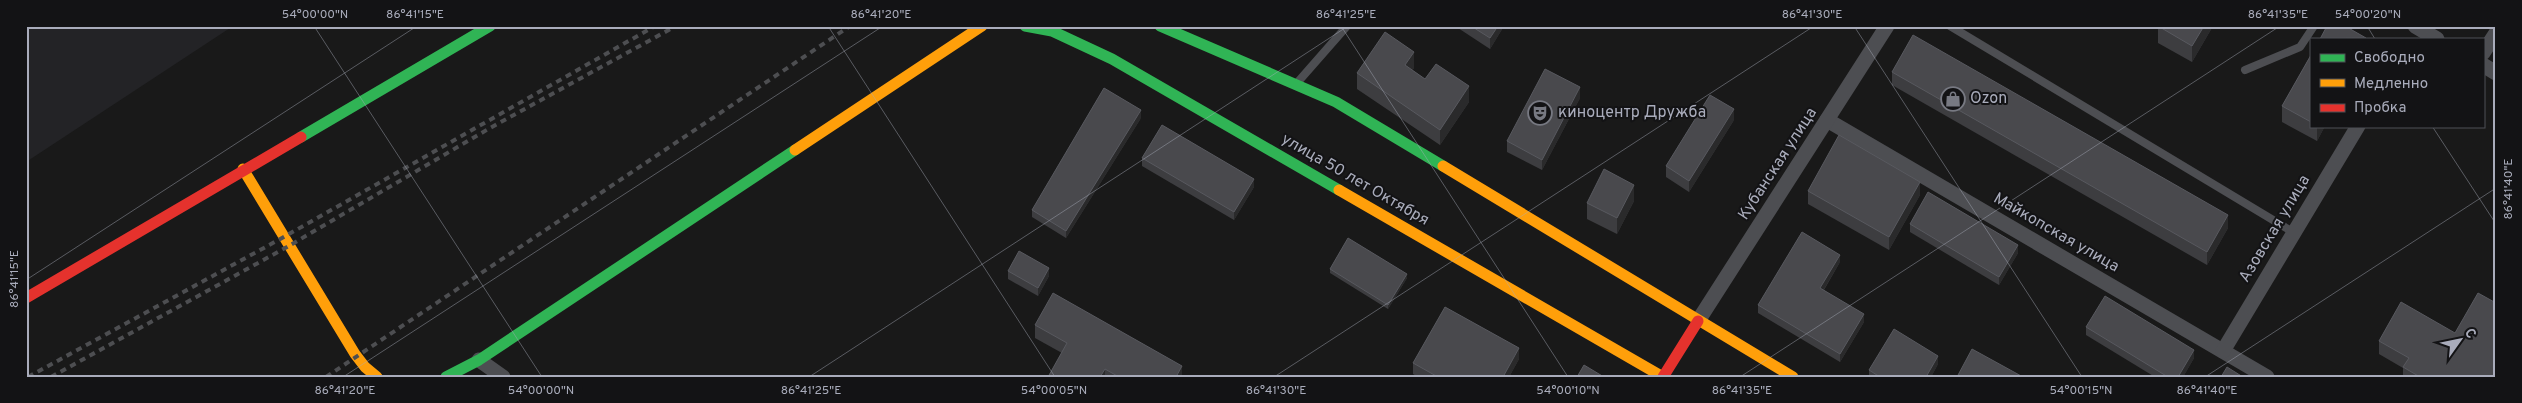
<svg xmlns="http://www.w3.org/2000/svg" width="2522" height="403" font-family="Overpass,sans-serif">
<rect width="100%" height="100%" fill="#191919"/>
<path fill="#232326" d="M26 26H233L26 162Z"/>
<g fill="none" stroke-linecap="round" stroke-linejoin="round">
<g stroke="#4d4e52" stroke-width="8">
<path d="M1950 26 2293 232"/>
<path d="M2245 70 2300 47 2314 26"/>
<path d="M1297 83 1347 26"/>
</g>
<g stroke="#4d4e52" stroke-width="15">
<path d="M2415 26 2437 39"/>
<path d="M2483 53 2496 33"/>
<path d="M2483 65 2496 73"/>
<path d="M1827 120 2267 377"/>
<path d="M1698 321 1887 26"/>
<path d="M2223 351 2358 126"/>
<path d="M479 360 503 377"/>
</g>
<g stroke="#30b455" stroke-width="11">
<path d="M1025 26 1052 31 1112 59 1339 190"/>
<path d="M1160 26 1336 102 1443 166"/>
<path d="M301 137 490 26"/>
<path d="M446 377 479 360 795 150"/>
</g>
<g stroke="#ff9f0a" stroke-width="11">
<path d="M795 150 982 26"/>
<path d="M1443 166 1793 377"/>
<path d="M243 169 355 354 365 367 377 377"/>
<path d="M1339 190 1663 377"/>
</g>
<g stroke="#e5322d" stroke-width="11">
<path d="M26 298 301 137"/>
<path d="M1663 377 1698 321"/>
</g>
<g stroke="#4d4e51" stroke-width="4" stroke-dasharray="6 5" stroke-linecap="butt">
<path d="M28 377 282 238 655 26"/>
<path d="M51 377 287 247 490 128 676 26"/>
<path d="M326 377 850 26"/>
</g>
</g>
<g fill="#3d3d40">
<path d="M1455 26H1504L1490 49Z"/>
<path d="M2158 26H2213L2192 62 2158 43Z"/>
<path d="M2311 55V126H2325L2317 141 2282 122V106Z"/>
<path d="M1414 68 1412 70 1425 79 1469 102 1440 145 1357 89V73Z"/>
<path d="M1892 72 2228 228 2207 265 1892 85Z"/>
<path d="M1580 98 1542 170 1507 152V141Z"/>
<path d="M1141 118 1066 238 1032 217V210Z"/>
<path d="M1734 120 1689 192 1666 177V166Z"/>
<path d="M1142 158 1254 187 1234 220 1142 166Z"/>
<path d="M1808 191 1920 195 1889 250 1808 204Z"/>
<path d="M1634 201 1617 234 1587 219V203Z"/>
<path d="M1910 224 2018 253 1999 285 1910 232Z"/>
<path d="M1840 262 1824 290 1864 322 1840 362 1758 313V305Z"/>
<path d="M1330 269 1407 278 1388 309 1330 273Z"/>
<path d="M1008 271 1049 276 1038 296 1008 279Z"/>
<path d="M1035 325 1182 377H1048L1062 353 1035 338Z"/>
<path d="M2086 327 2194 358 2183 377H2155L2086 335Z"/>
<path d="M2379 341 2496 377H2403V368L2379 354Z"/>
<path d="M1519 359 1509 377H1418L1413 374V363Z"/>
<path d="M1938 364 1931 377H1869V370Z"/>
</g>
<g fill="#2a2a2b">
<path d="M1498 26H1504L1490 49V38Z"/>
<path d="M2204 26H2213L2192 62V46Z"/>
<path d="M1414 52V68L1405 81V65Z"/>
<path d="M1469 86V102L1440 145V130Z"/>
<path d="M1580 87V98L1542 170V160Z"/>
<path d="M1734 109V120L1689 192V181Z"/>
<path d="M1141 110V118L1066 238V231Z"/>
<path d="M2317 126H2325L2317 141Z"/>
<path d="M1254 179V187L1234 220V212Z"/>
<path d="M1920 182V195L1889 250V237Z"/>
<path d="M1634 185V201L1617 234V218Z"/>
<path d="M2228 215V228L2207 265V252Z"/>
<path d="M2018 245V253L1999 285V277Z"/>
<path d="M1840 255V262L1820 296V288Z"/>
<path d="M1049 268V276L1038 296V288Z"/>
<path d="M1407 274V278L1388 309V305Z"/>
<path d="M1864 314V322L1840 362V354Z"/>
<path d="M1519 348V359L1509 377H1503Z"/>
<path d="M2194 350V358L2183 377H2178Z"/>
<path d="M1938 356V364L1931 377H1926Z"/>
<path d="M1182 366V377H1176Z"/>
<path d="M1105 369V377H1100Z"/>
</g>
<g fill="#49494d" stroke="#58595f">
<path d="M1471 26H1498L1490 38Z"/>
<path d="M2158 26H2204L2192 46Z"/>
<path d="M2327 26H2345L2366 38 2320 39Z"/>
<path d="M1385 32 1414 52 1405 65 1425 79 1436 64 1469 86 1440 130 1357 73Z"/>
<path d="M1913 35 2228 215 2207 252 1892 72Z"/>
<path d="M2311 55V122L2282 106Z"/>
<path d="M1545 69 1580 87 1542 160 1507 141Z"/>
<path d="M1104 88 1141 110 1066 231 1032 210Z"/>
<path d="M1710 95 1734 109 1689 181 1666 166Z"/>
<path d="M1162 125 1254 179 1234 212 1142 158Z"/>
<path d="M1839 135 1920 182 1889 237 1808 191Z"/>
<path d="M1604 169 1634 185 1617 218 1587 203Z"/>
<path d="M1928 192 2018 245 1999 277 1910 224Z"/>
<path d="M1802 232 1840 255 1820 288 1864 314 1840 354 1758 305Z"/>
<path d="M1348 238 1407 274 1388 305 1330 269Z"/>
<path d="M1019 251 1049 268 1038 288 1008 271Z"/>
<path d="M1053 293 1182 366 1176 377H1119L1105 369 1100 377H1048L1067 343 1035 325Z"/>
<path d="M2478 293 2496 303V377H2420L2403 367 2409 358 2379 341 2401 302 2455 333Z"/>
<path d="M2105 296 2194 350 2178 377H2168L2086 327Z"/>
<path d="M1445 307 1519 348 1503 377H1438L1413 363Z"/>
<path d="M1894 329 1938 356 1926 377H1880L1869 370Z"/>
<path d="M1972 349 2023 377H1957Z"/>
<path d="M1584 365 1604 377H1577Z"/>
<path d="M2227 367 2243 377H2221Z"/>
</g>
<path fill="none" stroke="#a9acbb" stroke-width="1" stroke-opacity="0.45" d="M314 26 542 377M828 26 1055 377M1341 26 1568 377M1854 26 2082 377M2367 26 2375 39M2432 126 2496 224M26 280 417 26M26 373 29 377M343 377 883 26M809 377 1348 26M1274 377 1814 26M1740 377 2280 26M2205 377 2496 188"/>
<defs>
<g id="shop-ring" transform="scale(1.25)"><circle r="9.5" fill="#131315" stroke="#777982" stroke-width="1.5"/><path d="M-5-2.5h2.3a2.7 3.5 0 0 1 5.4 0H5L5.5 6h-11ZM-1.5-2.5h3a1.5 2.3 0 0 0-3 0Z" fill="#777982"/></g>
<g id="theatre-ring" transform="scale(1.25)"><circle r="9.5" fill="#131315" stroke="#777982" stroke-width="1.5"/><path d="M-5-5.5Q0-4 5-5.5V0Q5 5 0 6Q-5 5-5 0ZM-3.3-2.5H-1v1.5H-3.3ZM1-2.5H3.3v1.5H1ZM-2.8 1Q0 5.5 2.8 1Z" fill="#777982"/></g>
</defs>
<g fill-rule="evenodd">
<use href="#shop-ring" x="1953" y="99"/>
<use href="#theatre-ring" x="1540" y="113"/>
</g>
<g text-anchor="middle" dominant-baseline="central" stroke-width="4" stroke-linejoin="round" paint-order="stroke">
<g font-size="16" fill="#a9acbb" stroke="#131315" text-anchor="start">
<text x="1970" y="99">Ozon</text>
<text x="1558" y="113">киноцентр Дружба</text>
</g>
<g font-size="16" fill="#a9acbb" stroke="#131315">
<text transform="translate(1778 164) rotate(-57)">Кубанская улица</text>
<text transform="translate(1355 180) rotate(30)">улица 50 лет Октября</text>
<text transform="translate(2275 229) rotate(-59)">Азовская улица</text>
<text transform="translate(2056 233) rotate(30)">Майкопская улица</text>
</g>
</g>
<rect width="2522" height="403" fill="none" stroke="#131315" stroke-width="55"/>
<rect x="2310" y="38" width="175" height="90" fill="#131315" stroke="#4f5057"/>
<rect x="2320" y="54" width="25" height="8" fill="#30b455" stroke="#4f5057"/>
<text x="2354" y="62" font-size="15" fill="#a9acbb">Свободно</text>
<rect x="2320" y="79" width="25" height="8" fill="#ff9f0a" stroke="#4f5057"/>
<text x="2354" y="88" font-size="15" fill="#a9acbb">Медленно</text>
<rect x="2320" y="104" width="25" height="8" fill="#e5322d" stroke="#4f5057"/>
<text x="2354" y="112" font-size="15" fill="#a9acbb">Пробка</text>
<g transform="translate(2460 340) rotate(57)" stroke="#131315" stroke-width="4" paint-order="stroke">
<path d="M0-4L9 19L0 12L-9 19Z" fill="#a9acbb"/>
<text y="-8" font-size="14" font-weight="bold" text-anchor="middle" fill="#a9acbb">С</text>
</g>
<rect x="28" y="28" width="2466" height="348" fill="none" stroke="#a9acbb" stroke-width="2"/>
<g font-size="12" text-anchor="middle" fill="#a9acbb">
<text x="315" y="18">54°00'00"N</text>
<text x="415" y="18">86°41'15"E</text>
<text x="881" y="18">86°41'20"E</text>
<text x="1346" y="18">86°41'25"E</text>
<text x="1812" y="18">86°41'30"E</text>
<text x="2278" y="18">86°41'35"E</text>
<text x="2368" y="18">54°00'20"N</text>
<text transform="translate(2508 189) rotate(-90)" y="4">86°41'40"E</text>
<text transform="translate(14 279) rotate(-90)" y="4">86°41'15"E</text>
<text x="345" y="394">86°41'20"E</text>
<text x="541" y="394">54°00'00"N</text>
<text x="811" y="394">86°41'25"E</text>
<text x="1054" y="394">54°00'05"N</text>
<text x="1276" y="394">86°41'30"E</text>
<text x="1568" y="394">54°00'10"N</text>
<text x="1742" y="394">86°41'35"E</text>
<text x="2081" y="394">54°00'15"N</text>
<text x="2207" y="394">86°41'40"E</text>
</g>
</svg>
